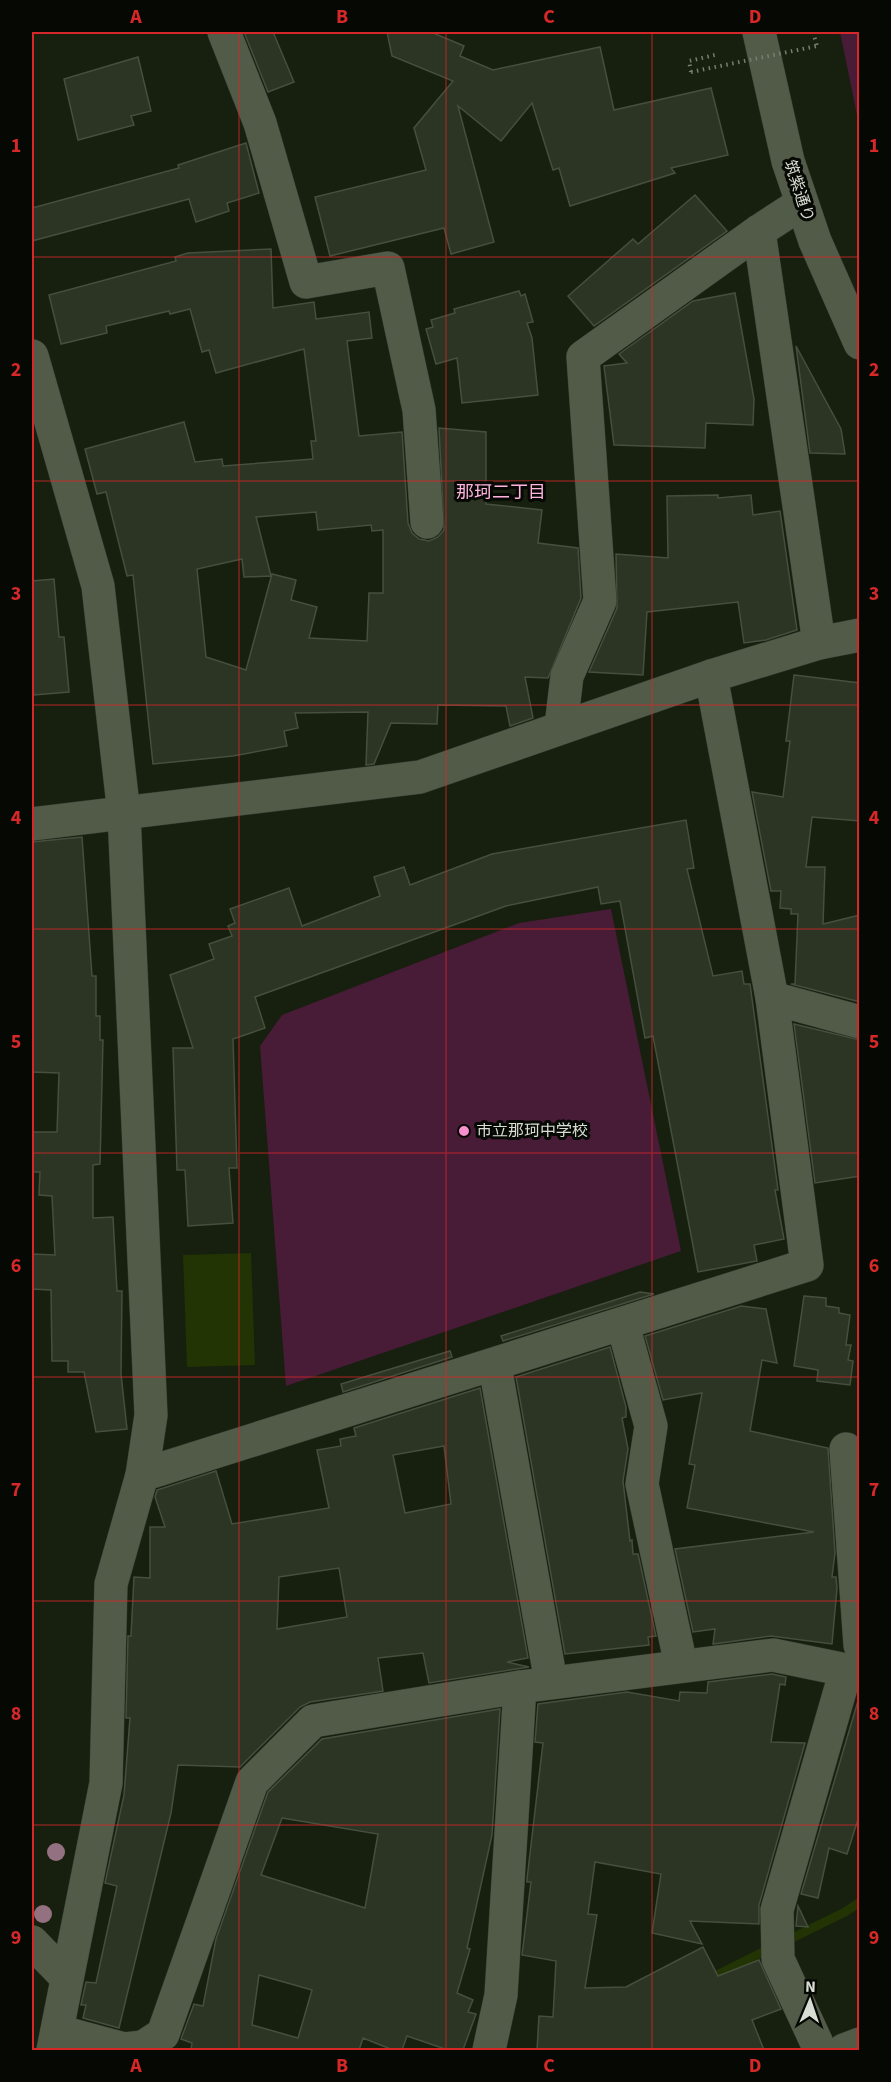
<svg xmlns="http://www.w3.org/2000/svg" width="891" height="2082" font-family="'Source Sans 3','Noto Sans JP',sans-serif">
<rect width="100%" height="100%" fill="#171f0f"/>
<g fill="#481b37">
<path d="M840 32H859V123L857 115Z"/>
<path d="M611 909 681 1251 286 1386 260 1046 282 1015 519 923Z"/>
</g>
<path fill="#223403" d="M251 1253 255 1365 187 1367 183 1255Z"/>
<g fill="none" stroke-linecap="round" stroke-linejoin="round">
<g stroke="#223403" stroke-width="9">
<path d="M784 1942 845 1912 860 1902"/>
<path d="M709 1979 771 1948"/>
</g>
</g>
<g fill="#2c3423" stroke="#464f3d" stroke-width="1.5" fill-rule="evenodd">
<path d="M244 32H273L294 82 268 92Z"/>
<path d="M387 32H431L464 46 460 56 493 70 600 47 614 110 711 88 728 155 671 168 675 173 570 206 559 168 553 170 532 103 501 141 458 106 494 242 451 254 444 228 330 256 315 197 426 170 414 128 453 81 392 56Z"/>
<path d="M138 57 151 111 131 116 134 125 78 140 64 79Z"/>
<path d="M246 143 259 193 227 203 229 211 196 222 189 199 32 241V208L179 168 178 165Z"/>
<path d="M695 195 727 231 594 326 568 296 633 239 638 244Z"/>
<path d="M271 249 273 308 314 302 316 319 369 312 372 338 347 341 359 436 402 432 408 523 412 533 419 539 429 541 438 537 444 530 439 428 486 432V504L542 510 538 543 578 548 581 598 548 678 525 677 533 718 510 726 506 706 438 705 437 724 391 723 374 764 366 765 368 712 295 713 298 728 284 731 287 746 233 756 153 764 133 575 127 576 106 492 97 494 85 449 184 422 195 462 222 459 223 466 313 459 311 441H316L304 349 216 373 209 350 202 352 190 309 170 314 169 311 106 326 107 333 61 344 49 295 176 261 175 257 188 253ZM316 512 318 530 371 525 372 531 383 530V593H369L367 641 309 638 317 607 291 600 296 580 272 574 246 670 206 657 197 569 242 559 244 577 271 576 256 517Z"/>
<path d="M519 291 521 296 525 294 533 322 527 323 532 338 538 395 462 403 457 358 436 364 426 329 433 327 431 320 455 313 454 309Z"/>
<path d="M735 293 754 399 753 425 706 423 705 448 614 445 604 366 627 363 619 354 693 301Z"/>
<path d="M796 346 841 429 845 454 810 453Z"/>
<path d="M718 495V498L751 495 753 515 780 511 797 630 766 640 744 643 738 602 647 612 643 675 589 672 617 608 616 554 668 558 667 496Z"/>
<path d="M54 579 59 637H64L69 692 34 695 32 683V581Z"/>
<path d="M794 675 860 683V821L812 817 806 867H825L823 924 860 915V1002L791 984H795L798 914H791V909L780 908 781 891H771L752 792 783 797 790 741H786Z"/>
<path d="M686 820 694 868 687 869 713 976 742 971 744 984H750L778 1190H775L784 1239 754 1245 757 1261 698 1272 653 1036 645 1038 620 901 601 904 598 887 506 906 255 997 265 1028 233 1039 237 1168H229L233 1223 188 1226 185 1170H177L173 1048H193L170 975 214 959 209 944 232 936 228 926 235 923 230 909 289 888 302 926 380 896 374 877 404 867 410 885 492 854Z"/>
<path d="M82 837 92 976H96V1016H100V1040H103L100 1164 93 1165V1218L113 1217 117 1291H122L121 1374 127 1429 96 1432 84 1372H68V1361H52L51 1290 32 1289V1254L55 1255 52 1196 39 1195 40 1172H32V1132H57L59 1073 32 1072V842Z"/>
<path d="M794 1024 860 1040V1176L815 1183Z"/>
<path d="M640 1292 654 1294 503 1341 501 1336Z"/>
<path d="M804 1296 826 1298V1306L839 1308V1313L850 1315 846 1345H851L848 1360 853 1361 850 1385 817 1381 818 1370 794 1366Z"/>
<path d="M741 1306 766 1309 777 1363 762 1360 750 1431 828 1448 835 1553 832 1577H836L837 1588 832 1644 771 1636 713 1644 715 1629 693 1632 675 1549 814 1532 687 1508 695 1465 689 1464 702 1393 663 1400 645 1336Z"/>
<path d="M610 1347 626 1407V1417L622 1418 628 1449 623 1481 630 1541 632 1540 633 1554H638L656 1636 648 1637 649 1645 565 1654 516 1377Z"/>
<path d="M450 1351 452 1357 343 1392 341 1384Z"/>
<path d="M480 1388 528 1658 507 1662 529 1667 429 1683 423 1653 378 1658 383 1691 310 1702 300 1707 240 1767 178 1765 171 1813 119 2028 83 2018 86 2005H81L86 1982 96 1983 117 1886 105 1883 124 1795 130 1718H126L128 1636H131L134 1577 150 1578V1527H165L155 1497 157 1490 216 1471 232 1524 329 1508 317 1450 341 1446 340 1439 356 1436 354 1428ZM444 1446 451 1504 405 1513 393 1455ZM339 1568 347 1617 277 1629 279 1577Z"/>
<path d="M772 1674 786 1677 785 1685 780 1684 771 1742 805 1743 759 1905V1924L690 1921 702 1944 652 1933 661 1874 595 1862 588 1914 597 1915 585 1988 626 1987 703 1947 718 1976 759 1960 781 2009 752 2020 764 2050H537L539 2016 553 2017 556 1961 522 1955 531 1882H527V1879L543 1743 535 1742 538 1704 627 1692 679 1701 680 1692 707 1693 708 1682Z"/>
<path d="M860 1694V1813L847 1854 829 1848 818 1898 801 1894Z"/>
<path d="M500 1709 492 1835 467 1948 470 1949 457 1993 473 2000 468 2012 476 2014 463 2050H448L407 2036 402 2050H393L363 2038 359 2050H191L192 2043 181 2039 194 2004 203 2006 216 1939 268 1792 322 1739ZM282 1818 378 1834 365 1908 261 1875ZM259 1975 312 1990 298 2038 252 2025Z"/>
<path d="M798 1906 808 1927 796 1926Z"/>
</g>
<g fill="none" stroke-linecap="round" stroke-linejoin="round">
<g stroke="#33382e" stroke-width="34">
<g id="minor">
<path d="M224 32 260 123 306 282 388 268 419 410 427 522"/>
<path d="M759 32 788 161 815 241 860 343"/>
<path d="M759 231 819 643"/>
<path d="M32 356 98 586 124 814 151 1415 142 1475 111 1584 106 1783 53 2050"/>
<path d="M711 676 772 998 860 1022"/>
<path d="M561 726 567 676 600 601 583 357 759 231 802 203"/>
<path d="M32 824 420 777 711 676 819 643 860 635"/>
<path d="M623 1325 651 1426 642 1484 681 1665"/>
<path d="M495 1366 551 1682"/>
<path d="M846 1449 860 1645"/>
<path d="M142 1475 807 1265 772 998"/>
<path d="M32 1942 66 1977"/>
<path d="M57 2031 124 2049 143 2047 163 2034 252 1782 313 1721 520 1687"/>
<path d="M489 2050 501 1995 520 1687 773 1655 846 1670 777 1910 778 1959 820 2050"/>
<path d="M844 2050 860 2044"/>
</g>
</g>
<g stroke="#777e71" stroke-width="4" stroke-dasharray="1.5 4.5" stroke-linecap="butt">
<path d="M813 32 817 46"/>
<path d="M691 72 689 61 719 54"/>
</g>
<use href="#minor" stroke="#525b48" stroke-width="33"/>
<path stroke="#777e71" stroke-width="4" stroke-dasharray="1.5 4.5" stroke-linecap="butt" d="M691 72 817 46"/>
</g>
<g fill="#937180">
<circle cx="56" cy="1852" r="9"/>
<circle cx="43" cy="1914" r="9"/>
</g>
<path fill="none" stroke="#d62828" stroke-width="1.5" stroke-opacity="0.55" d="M239 32V2050M446 32V2050M652 32V2050M32 257H860M32 481H860M32 705H860M32 929H860M32 1153H860M32 1377H860M32 1601H860M32 1825H860"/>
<circle fill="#f790ce" stroke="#050803" stroke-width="2" cx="464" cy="1131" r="6"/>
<g text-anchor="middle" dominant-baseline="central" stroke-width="6" stroke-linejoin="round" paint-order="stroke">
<g font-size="16" fill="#d8ded3" stroke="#050803">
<text transform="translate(799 191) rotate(72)">筑紫通り</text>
</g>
<g font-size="16" fill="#d8ded3" stroke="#050803" text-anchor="start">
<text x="476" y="1131">市立那珂中学校</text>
</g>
<g font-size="18" fill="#fdb3de" stroke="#050803">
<text x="501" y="492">那珂二丁目</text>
</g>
</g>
<rect width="891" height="2082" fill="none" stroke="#050803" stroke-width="66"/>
<g transform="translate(810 2001) rotate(2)" stroke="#050803" stroke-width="4.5" paint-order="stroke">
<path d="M0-4.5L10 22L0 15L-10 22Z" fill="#d8ded3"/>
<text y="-9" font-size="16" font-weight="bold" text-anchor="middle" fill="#d8ded3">N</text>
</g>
<rect x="33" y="33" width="825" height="2016" fill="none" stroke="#d62828" stroke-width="2"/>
<g font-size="20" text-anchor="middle" font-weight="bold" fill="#d62828">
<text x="136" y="23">A</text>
<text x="342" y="23">B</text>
<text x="549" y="23">C</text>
<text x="755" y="23">D</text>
<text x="16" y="152">1</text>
<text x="874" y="152">1</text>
<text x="16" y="376">2</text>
<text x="874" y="376">2</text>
<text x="16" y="600">3</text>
<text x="874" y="600">3</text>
<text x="16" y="824">4</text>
<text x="874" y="824">4</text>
<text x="16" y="1048">5</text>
<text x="874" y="1048">5</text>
<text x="16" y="1272">6</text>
<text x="874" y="1272">6</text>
<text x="16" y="1496">7</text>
<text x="874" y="1496">7</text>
<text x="16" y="1720">8</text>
<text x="874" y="1720">8</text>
<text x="16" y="1944">9</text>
<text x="874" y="1944">9</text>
<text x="136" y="2072">A</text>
<text x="342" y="2072">B</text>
<text x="549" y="2072">C</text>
<text x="755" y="2072">D</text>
</g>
</svg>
